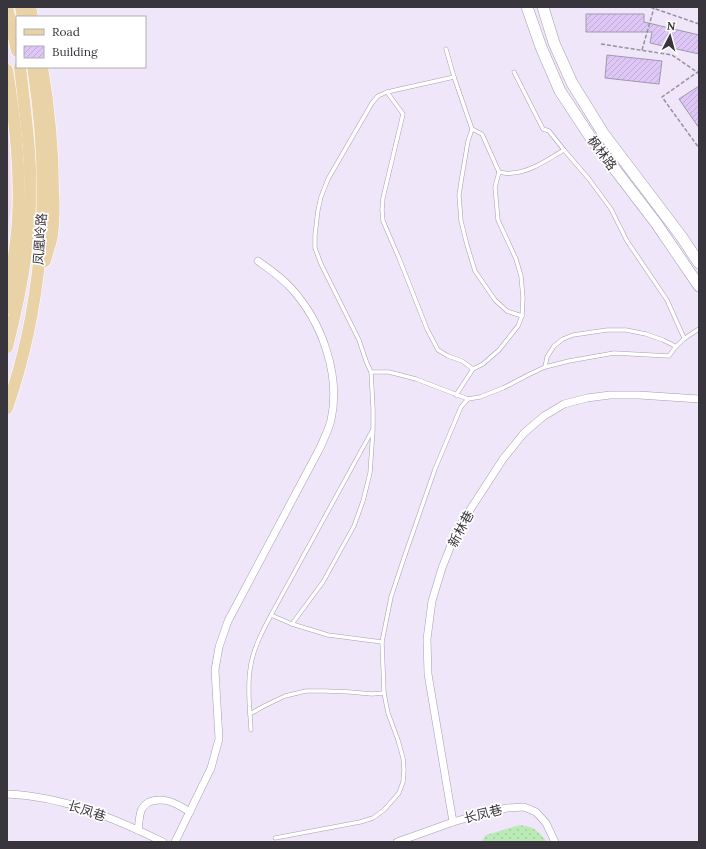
<svg xmlns="http://www.w3.org/2000/svg" width="706" height="849" font-family="Lora,'Noto Sans SC',serif">
<defs>
<pattern id="green-dots" width="8" height="8" patternUnits="userSpaceOnUse"><rect width="8" height="8" fill="#baebb6"/><path d="M2 2h.1M6 6h.1" fill="none" stroke="#a1ca9d" stroke-width="1.8" stroke-linecap="round"/></pattern>
<pattern id="building-hatch" width="6" height="6" patternUnits="userSpaceOnUse"><rect width="6" height="6" fill="#dec7f6"/><path d="M-1 1l2-2M0 6l6-6M5 7l2-2" fill="none" stroke="#bfacd4"/></pattern>
</defs>
<rect width="100%" height="100%" fill="#f0e6fa"/>
<path fill="#efdae8" d="M7 130 9 142 11 205 7 236Z"/>
<path fill="url(#green-dots)" d="M520 825C535 827 538 831 547 842H481L486 835Z"/>
<g fill="url(#building-hatch)" stroke="#a198aa">
<path d="M586 14H644V22L699 35V54L650 43 652 32H586Z"/>
<path d="M607 55 662 61 659 84 605 78Z"/>
<path d="M699 86V128L679 99Z"/>
</g>
<g fill="none" stroke-linecap="round" stroke-linejoin="round">
<g stroke="#a69eb0" stroke-width="4.5">
<g id="service">
<path d="M446 49 454 77 472 129 468 141 462 176 459 195 461 221 467 245 475 271 495 300 507 311 522 316"/>
<path d="M514 72 543 129 549 131 564 150"/>
<path d="M387 92 403 114 383 198 382 210 383 221 399 258 427 329 438 350 448 356 462 361 473 369"/>
<path d="M472 129 482 134 499 172"/>
<path d="M545 367 547 357 554 346 563 339 573 335 607 330H626L646 334 663 340 675 346"/>
<path d="M371 372 366 361 359 340 321 264 315 248V235L318 210 321 197 328 179 372 103 378 96 387 92 454 77"/>
<path d="M456 395 473 369 483 364 499 350 518 326 522 316 523 298 521 276 516 259 498 220 495 187 499 172C503 173 508 174 512 173 531 172 548 159 564 150L589 179 611 209 627 241 667 300 684 338"/>
<path d="M271 615 372 431"/>
<path d="M292 624 328 635 382 642"/>
<path d="M250 714 264 706 285 696 306 691H326L350 692 372 694 384 693"/>
<path d="M251 730C250 710 247 690 250 670 252 651 262 632 271 615L292 624 323 582 354 526 363 501 370 473 373 430V408L371 372H389L416 379 468 399 480 397 503 388 530 374 545 367 569 361 614 353 669 356C677 343 686 337 699 329"/>
<path d="M275 838 360 822 373 818 384 810 399 793 403 782 404 770 403 758 398 740 388 713 384 693 382 642 391 597 404 558 435 469 461 407 468 399"/>
</g>
</g>
<g stroke="#a69eb0" stroke-width="8">
<g id="minor">
<path d="M7 794C62 796 114 818 163 842"/>
<path d="M453 822 428 674 427 639 432 601 442 568 457 530 503 459 524 433 544 416 564 404 587 398 610 395H639L699 399"/>
<path d="M138 830C139 824 139 817 141 811 142 807 146 804 149 802 165 796 177 804 190 812"/>
<path d="M175 842 211 768 219 739 215 670 219 647 228 621 321 446C324 438 329 429 331 420 341 375 322 322 291 288 281 277 269 269 258 261"/>
<path d="M397 842 453 822 485 813 507 808 524 807 536 812 546 823 555 842"/>
</g>
</g>
<g stroke="#a69eb0" stroke-width="12">
<g id="secondary">
<path d="M527 7 541 47 560 91 591 138 656 223 699 286"/>
<path d="M543 7 554 43 572 83 603 133 681 236 699 263"/>
</g>
</g>
<g stroke="#fff" stroke-width="13">
<g id="primary">
<path d="M7 7 17 51"/>
<path d="M21 7 23 17"/>
<path d="M30 7 32 17"/>
<path d="M42 67C49 108 53 150 53 192 54 206 54 220 52 235 51 243 47 252 45 261"/>
<path d="M7 70C15 119 21 170 18 220 17 240 13 260 11 280 10 290 10 299 9 308"/>
<path d="M7 347C19 300 29 252 30 203 32 158 25 112 20 67"/>
<path d="M7 408C45 299 51 181 33 67"/>
</g>
</g>
<g stroke="#97909e" stroke-width="1.5" stroke-dasharray="4 2" stroke-linecap="butt">
<path d="M650 7 699 24"/>
<path d="M601 44 672 55 697 72 699 74"/>
<path d="M642 50 654 8"/>
<path d="M699 71 662 97 699 148"/>
</g>
<use href="#service" stroke="#fff" stroke-width="3.5"/>
<use href="#minor" stroke="#fff" stroke-width="7"/>
<use href="#secondary" stroke="#fff" stroke-width="11"/>
<use href="#primary" stroke="#e9d2a5" stroke-width="12"/>
</g>
<g text-anchor="middle" dominant-baseline="central" stroke-width="3.5" stroke-linejoin="round" paint-order="stroke">
<g font-size="13" fill="#39353d" stroke="#fff">
<text transform="translate(602 153) rotate(53)">枫林路</text>
<text transform="translate(40 239) rotate(-86)">凤凰岭路</text>
<text transform="translate(461 529) rotate(-62)">新林巷</text>
<text transform="translate(87 811) rotate(18)">长凤巷</text>
<text transform="translate(483 814) rotate(-14)">长凤巷</text>
</g>
</g>
<rect width="706" height="849" fill="none" stroke="#39353d" stroke-width="16"/>
<rect x="16" y="16" width="130" height="52" fill="#ffffff" stroke="#b0aeb1"/>
<rect x="24" y="29" width="20" height="6" fill="#e9d2a5" stroke="#b0aeb1"/>
<text x="52" y="36" font-size="12" fill="#39353d">Road</text>
<rect x="24" y="46" width="20" height="12" fill="url(#building-hatch)" stroke="#b0aeb1"/>
<text x="52" y="56" font-size="12" fill="#39353d">Building</text>
<g transform="translate(670 36) rotate(6)" stroke="#ffffff" stroke-width="3" paint-order="stroke">
<path d="M0-3L7 15L0 10L-7 15Z" fill="#39353d"/>
<text y="-6" font-size="11" font-weight="bold" text-anchor="middle" fill="#39353d">N</text>
</g>
</svg>
